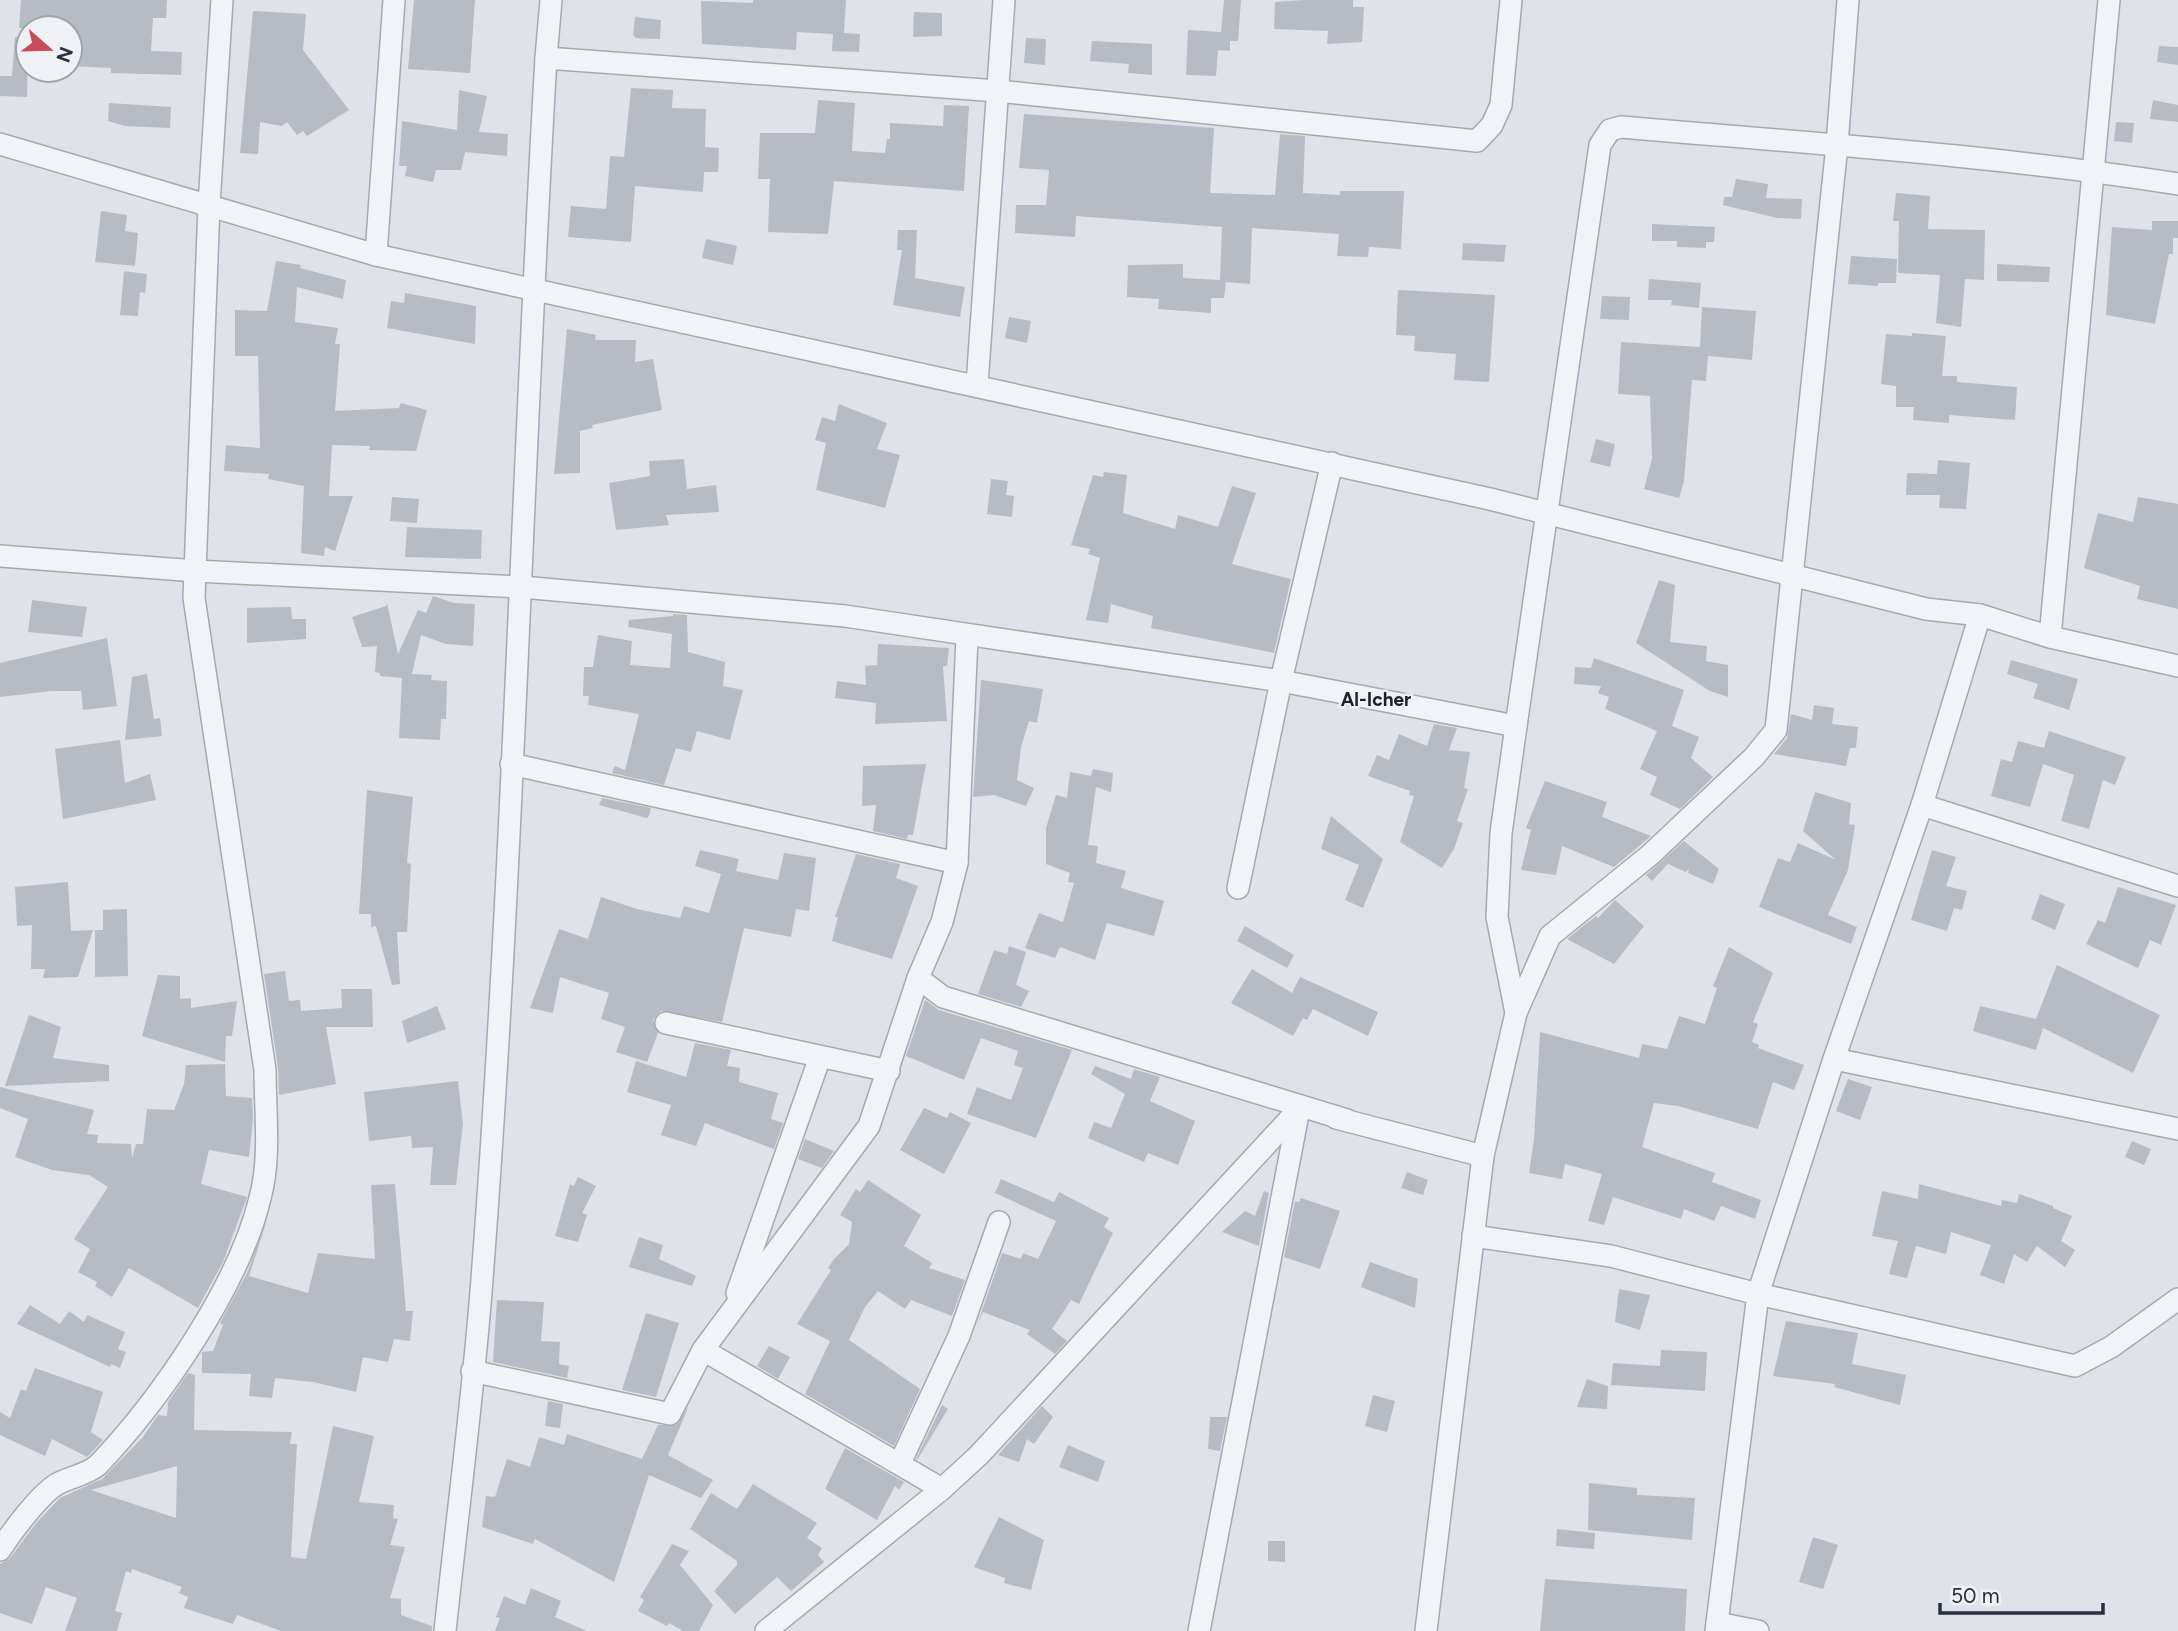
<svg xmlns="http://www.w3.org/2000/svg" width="2178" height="1631" font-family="Figtree,sans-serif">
<rect width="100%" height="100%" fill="#dfe2e8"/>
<g fill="#b7bcc4" fill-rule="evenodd">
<path d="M21 0H167L166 18H153L151 51 182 52 181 75 111 73V68L70 66 71 28H19Z"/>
<path d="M414 0H475L470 73 408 69Z"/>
<path d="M753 0H846L844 33 860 34 859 52 832 51 833 34 797 32 796 50 702 44 701 1 753 3Z"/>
<path d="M1224 0H1241L1238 41H1230V51L1218 50 1216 76 1186 75 1188 30 1221 32Z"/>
<path d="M1304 0H1353V7H1364L1362 42 1327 44 1328 31 1274 29 1275 2Z"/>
<path d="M253 11 306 14 303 50 349 110 307 136 303 131 297 135 287 122 282 126 260 122 258 154 240 153Z"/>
<path d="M914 12 942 13V36L913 37Z"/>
<path d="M635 17 661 20 660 39 636 38 633 35Z"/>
<path d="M15 37H28L27 97 0 96V76H12Z"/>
<path d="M1026 38 1046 39 1045 65 1024 63Z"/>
<path d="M1092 41 1152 44V75L1128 73 1129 64 1090 61Z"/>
<path d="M2159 46 2178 47V65L2157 62Z"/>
<path d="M631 88 673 90 672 108 706 109 705 147 719 148 718 172H704L703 192 635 186 631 242 568 237 571 206 606 209 610 156 624 157Z"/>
<path d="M459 90 487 96 479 132 508 134 507 156 465 152 461 170H436L433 182 405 176 407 166H399L402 121 457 130Z"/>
<path d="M818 100 855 103 852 151 885 153 887 139H890V123L943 126 944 105 969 106 964 191 834 181 828 234 768 232 770 179H758L760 133H815Z"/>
<path d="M2153 100 2178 105V122L2150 119Z"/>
<path d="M109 103 171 107 170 128 125 126 108 121Z"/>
<path d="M1024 114 1214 128 1210 193 1275 195 1280 134 1305 136 1303 193 1340 195V191H1404L1401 249 1369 247 1368 257 1337 256 1339 234 1252 228 1250 284 1226 282 1224 298H1211V313L1158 309 1159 299 1127 297 1128 265 1183 264V278L1220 280 1222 227 1076 216 1075 237 1015 233 1016 205H1046L1049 170 1019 168Z"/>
<path d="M2116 122 2134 123 2132 143 2114 141Z"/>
<path d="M1736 179 1768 184 1766 198 1802 199 1801 219 1777 218 1723 205 1724 197H1732Z"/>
<path d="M1896 193 1930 196 1928 229 1985 230 1984 280 1965 279 1961 327 1936 323 1940 275 1898 273 1899 221H1893Z"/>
<path d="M101 211 127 215 125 231 138 233 135 266 95 262Z"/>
<path d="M2152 221H2178V238H2173V254H2169L2155 324 2106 315 2112 227 2152 230Z"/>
<path d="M1652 224 1715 227 1714 242H1706V248L1677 247V241H1652Z"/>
<path d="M898 230H917L915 278 965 287 960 317 893 305 902 250H897Z"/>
<path d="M706 239 737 246 733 265 702 258Z"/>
<path d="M1463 243 1506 245 1504 262 1462 260Z"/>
<path d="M1851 256 1897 259 1896 283H1878V286L1848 284Z"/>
<path d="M276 261 301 265 300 268 346 280 343 299 297 287 295 322 338 328 335 344H340L335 411 399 408 401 403 427 410 416 451 369 450 370 446 332 445 329 496H353L335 551 325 547 324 556 301 553 304 486 268 479 269 474 224 471 226 445 260 448 258 356H235V310L267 311Z"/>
<path d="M1997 264 2050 267 2049 282 1997 281Z"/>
<path d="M124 271 147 274 145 293 140 292 138 316 120 315Z"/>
<path d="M1649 279 1701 283 1699 308 1671 305 1672 300H1648Z"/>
<path d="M1398 290 1495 295 1489 382 1454 380 1456 354 1414 351 1415 336 1396 335Z"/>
<path d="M405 293 476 306 475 344 387 328 391 301 404 303Z"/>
<path d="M1602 296 1630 297 1629 320 1600 319Z"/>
<path d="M1702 307 1756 311 1752 360 1708 356 1706 381 1692 380 1684 481 1679 498 1644 489 1652 459 1650 396 1618 394 1621 342 1700 347Z"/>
<path d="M1009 317 1031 321 1027 343 1005 338Z"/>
<path d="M567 329 596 335 595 340H636L635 362 653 359 662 410 592 425 593 428 580 431V473L554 474Z"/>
<path d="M1912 333 1946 336 1942 376H1957V382L2017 387 2015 420 1949 415V423L1913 420 1914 407H1896V386L1881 384 1886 334 1912 336Z"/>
<path d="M839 404 887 423 877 449 900 455 885 508 816 490 826 443 815 440 822 417 835 421Z"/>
<path d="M1596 439 1615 444 1610 467 1590 462Z"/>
<path d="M684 459 687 489 716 485 719 512 666 515 669 525 616 530 609 483 650 476 649 461Z"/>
<path d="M1938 460 1970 463 1966 509 1939 508 1940 495H1906L1907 473 1937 474Z"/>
<path d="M1104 472 1127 475 1123 513 1175 529 1178 515 1218 527 1232 486 1256 493 1232 564 1291 579 1274 653 1151 628 1153 616 1111 604 1108 623 1086 620 1100 558 1088 554 1090 549 1071 545 1093 475 1103 477Z"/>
<path d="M991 479 1008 481 1006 495 1014 496 1012 517 987 514Z"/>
<path d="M392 497 419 499 417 523 390 521Z"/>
<path d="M2138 497 2178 504V609L2137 599 2140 586 2084 568 2098 513 2133 522Z"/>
<path d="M407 527 482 530 481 559 405 557Z"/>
<path d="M1659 580 1675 585 1670 642 1707 646 1706 661 1728 665V697L1710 691 1636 643Z"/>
<path d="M433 596 454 603 475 604 473 646 446 644 421 635 412 674 432 675 431 680 447 681 446 719H441L440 740 399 738 402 678 380 676V673L375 672 377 646 362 647 352 617 386 606 387 603 398 654 418 610 426 613Z"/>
<path d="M32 600 87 607 82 637 28 632Z"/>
<path d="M291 607 292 619H306V639L247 643V608Z"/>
<path d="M673 614 687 615 688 652 725 662 723 686 743 690 730 740 697 731 691 752 676 748 664 785 612 773 615 766 625 770 639 714 588 705 589 696H583L584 667H593L598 635 632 641 630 665 670 668 672 634 628 627 629 620 673 616Z"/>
<path d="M107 638 117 706 83 710 81 691H51L0 697V663Z"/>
<path d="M878 644 949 648 947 666H943L947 721 875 724 876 703 835 698 837 681 866 685 865 666 877 665Z"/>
<path d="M1594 658 1684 690 1672 726 1699 737 1691 758 1713 777 1680 809 1650 795 1657 777 1640 769 1657 731 1605 709 1609 697 1598 693 1601 686 1574 684 1575 667 1591 668Z"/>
<path d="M2011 660 2078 679 2069 710 2033 698 2038 684 2007 674Z"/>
<path d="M147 674 154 719 160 718 162 736 125 740 132 677Z"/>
<path d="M981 680 1043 689 1037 723 1029 721 1021 747 1017 780 1034 788 1026 806 994 795 973 797Z"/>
<path d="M1814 705 1834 708 1832 724 1858 727 1856 748H1850L1846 766 1774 754 1787 738 1791 714 1812 720Z"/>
<path d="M1434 724 1457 728 1449 750 1470 752 1464 788 1468 789 1457 821 1463 823 1454 849 1442 868 1400 842 1414 796 1409 795 1410 791 1368 776 1377 755 1389 760 1399 734 1427 746Z"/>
<path d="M2049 731 2126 757 2115 785 2103 780 2089 829 2061 821 2074 775 2043 764 2030 807 1991 796 2001 759 2012 762 2018 741 2044 748Z"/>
<path d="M120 740 125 783 150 774 156 800 63 819 55 749Z"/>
<path d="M926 764 913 835H908L907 839 873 831 876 805 862 806 863 766Z"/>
<path d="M1093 769 1113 773 1111 792 1096 787 1088 845 1098 846 1096 863 1126 871 1121 888 1164 901 1154 936 1107 923 1095 960 1060 947 1055 958 1025 948 1039 913 1063 922 1074 883 1068 882 1070 873 1046 864V828L1056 795 1067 798 1070 772 1091 776Z"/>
<path d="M1545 781 1607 802 1602 817 1651 836 1614 867 1562 846 1556 875 1521 870 1531 830 1526 828Z"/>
<path d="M367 790 413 797 407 863 411 864 407 932H397L400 984 392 985 376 926 371 927V914H359Z"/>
<path d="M1815 792 1851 803 1849 824 1855 825 1848 870 1828 915 1857 927 1851 944 1759 907 1778 858 1790 862 1798 843 1836 860 1803 831Z"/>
<path d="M602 798 651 808 649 816 647 818 599 805Z"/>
<path d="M1331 816 1383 859 1363 908 1345 900 1359 865 1321 849Z"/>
<path d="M1684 841 1719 869 1713 884 1688 873 1689 868 1686 872 1668 864 1652 881 1646 875Z"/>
<path d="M700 850 739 859 736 871 778 880 784 853 816 858 809 911 796 909 791 937 744 928 722 1022 661 1011 653 1020 658 1033 647 1062 616 1052 625 1027 601 1019 609 993 560 977 553 1013 530 1008 559 929 588 939 601 897 637 909 680 918 684 906 709 913 721 874 695 866Z"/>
<path d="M1932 850 1956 857 1946 886 1967 891 1962 910 1954 908 1947 931 1911 920Z"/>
<path d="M856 854 900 864 896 878 918 886 892 959 832 941 838 917H835Z"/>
<path d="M68 882 71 931 93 930 78 977 43 978 45 969H31L32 925 17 926 15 887Z"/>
<path d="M2118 887 2176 905 2161 945 2150 940 2138 968 2086 944 2098 920 2105 923Z"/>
<path d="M2040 894 2065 904 2055 930 2031 919Z"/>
<path d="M1615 900 1644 926 1614 964 1567 939 1596 916 1598 918Z"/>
<path d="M127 909 128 976 95 977V930H103V910Z"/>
<path d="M1245 926 1294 955 1287 968 1237 941Z"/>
<path d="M1009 946 1026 952 1016 985 1029 991 1021 1007 978 994 994 950 1007 954Z"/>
<path d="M1729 947 1773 973 1753 1022 1758 1024 1752 1042 1759 1045 1758 1048 1804 1065 1794 1090 1773 1082 1758 1129 1678 1106 1654 1103 1642 1147 1715 1173 1712 1182 1761 1200 1755 1219 1721 1206 1714 1221 1684 1209 1681 1219 1613 1197 1604 1225 1588 1221 1602 1174 1565 1164 1562 1179 1529 1173 1534 1139 1540 1032 1639 1058 1642 1044 1667 1049 1679 1016 1705 1024 1717 988 1713 986Z"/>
<path d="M2057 965 2160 1015 2133 1073 2043 1028 2036 1050 1973 1031 1980 1006 2036 1019Z"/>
<path d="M1252 969 1292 993 1300 977 1378 1012 1368 1036 1313 1009 1307 1020 1303 1018 1293 1036 1231 1003Z"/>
<path d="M285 971 289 1001 300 1000 301 1011 342 1008 341 989H372L373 1027H326L336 1084 279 1095 278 1068 264 974Z"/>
<path d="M158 975 180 976V999L191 998V1008L237 1001 232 1036H226L225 1062 142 1036Z"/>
<path d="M925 1000 939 1010 1072 1050 1036 1138 967 1114 977 1087 1011 1100 1023 1068 1014 1065 1018 1051 981 1038 964 1080 906 1056Z"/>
<path d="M437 1006 446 1029 407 1043 402 1021Z"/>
<path d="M29 1015 61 1027 53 1058 109 1065V1081L5 1086Z"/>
<path d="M695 1043 731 1050 727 1066 740 1068 739 1082 778 1093 771 1119 783 1123 774 1149 705 1123 696 1146 661 1135 671 1105 627 1092 636 1061 686 1077Z"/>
<path d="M225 1064 226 1096 252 1098 253 1118 249 1157 209 1150 201 1184 247 1197 223 1262 198 1308 129 1268 112 1297 95 1286 97 1282 78 1272 90 1249 74 1239 108 1187 89 1175 52 1170 15 1157 28 1119 0 1108V1087L94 1110 87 1134 98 1135 97 1143 131 1144 132 1158 136 1144H143L147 1109 174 1110 184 1084 186 1065Z"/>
<path d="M1095 1066 1131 1079 1134 1069 1160 1077 1150 1101 1195 1121 1178 1165 1148 1153 1144 1162 1088 1138 1094 1122 1111 1128 1125 1094 1091 1074Z"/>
<path d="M1848 1079 1872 1087 1860 1120 1836 1111Z"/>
<path d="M458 1081 463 1124 456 1185H430L433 1147 412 1148 411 1136 369 1141 364 1092Z"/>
<path d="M924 1108 947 1118 950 1112 971 1123 944 1174 900 1150Z"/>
<path d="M805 1139 834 1151 822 1168 798 1159Z"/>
<path d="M2132 1141 2151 1149 2144 1165 2125 1157Z"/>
<path d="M1407 1172 1428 1180 1423 1195 1401 1188Z"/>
<path d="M578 1177 596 1186 582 1213 587 1215 578 1242 555 1236 570 1184 574 1186Z"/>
<path d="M1001 1179 1054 1202 1059 1192 1109 1218 1104 1227 1113 1233 1079 1304 1071 1300 1052 1329 1067 1341 1055 1354 1027 1334 1030 1330 983 1312 977 1325 1002 1253 1021 1259 1023 1253 1038 1259 1056 1221 995 1193Z"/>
<path d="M868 1180 921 1215 904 1246 932 1263 929 1268 965 1280 952 1316 911 1300 905 1309 878 1291 865 1307 849 1340 920 1389 894 1446 805 1394 830 1341 797 1324 831 1270 828 1268 834 1259 849 1244 852 1222 840 1215 856 1189 860 1192Z"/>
<path d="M395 1184 406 1311H413L410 1341 394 1339 388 1362 363 1357 356 1392 313 1382 275 1378 272 1398 249 1396 251 1374 202 1373V1352L213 1351 223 1325 220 1323 247 1273 268 1217 249 1276 308 1293 318 1253 375 1259 371 1185Z"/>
<path d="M1919 1184 2001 1206 2002 1200 2017 1203 2019 1194 2053 1206V1208L2072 1216 2061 1241 2075 1250 2065 1267 2037 1246 2027 1262 2014 1254 2004 1284 1980 1275 1991 1245 1951 1232 1946 1254 1916 1246 1907 1278 1889 1274 1898 1241 1872 1236 1882 1191 1918 1199Z"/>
<path d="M1264 1191 1269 1193 1259 1246 1222 1232 1245 1211 1255 1216Z"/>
<path d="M1301 1198 1340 1211 1320 1269 1284 1257 1295 1201 1299 1202Z"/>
<path d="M639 1237 663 1245 659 1259 696 1276 692 1286 629 1267Z"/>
<path d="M1370 1262 1418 1279 1415 1308 1361 1287Z"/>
<path d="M1619 1289 1650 1295 1640 1330 1615 1322Z"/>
<path d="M497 1300 544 1302 541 1341 560 1342 559 1364 569 1366 567 1378 493 1362Z"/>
<path d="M30 1305 60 1324 69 1311 84 1322 87 1315 125 1332 118 1349 126 1352 120 1368 111 1364 110 1367 17 1324Z"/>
<path d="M646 1313 679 1323 656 1397 622 1390Z"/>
<path d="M1786 1321 1858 1333 1852 1364 1906 1375 1900 1405 1834 1387 1835 1384 1773 1376Z"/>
<path d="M769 1346 790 1357 778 1379 757 1366Z"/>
<path d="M1661 1350 1707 1352 1705 1391 1611 1385 1613 1363 1660 1366Z"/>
<path d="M35 1368 103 1392 91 1432 103 1440 87 1457 52 1439 45 1456 0 1435V1412L10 1418 21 1389 26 1391Z"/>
<path d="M188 1373 195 1375 194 1430 292 1432 290 1444H297L291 1557 306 1559 333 1426 374 1436 359 1502 394 1505 393 1518 398 1519 390 1545 405 1547 390 1598 401 1599V1615L432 1626V1631H281L237 1615 233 1624 184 1608 188 1597 179 1593 182 1587 132 1569 131 1573 126 1571 115 1611 122 1613 117 1631H65L77 1598 46 1587 32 1624 0 1613V1564L10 1558 37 1522 60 1498 102 1479 143 1437 158 1415 167 1416 168 1402ZM177 1466 176 1518 91 1490Z"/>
<path d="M1587 1379 1608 1386 1607 1409 1577 1407Z"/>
<path d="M1373 1395 1395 1401 1387 1432 1365 1426Z"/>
<path d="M548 1401 563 1404 560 1428 545 1426Z"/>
<path d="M942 1405 948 1409 917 1460 916 1459Z"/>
<path d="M689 1406 668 1455 713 1480 701 1498 649 1475 614 1582 535 1539 533 1544 482 1527 486 1496 495 1497 507 1459 530 1467 539 1437 564 1445 567 1434 642 1459 658 1425H676Z"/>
<path d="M1042 1406 1053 1417 1034 1444 1027 1439 1019 1462 998 1455Z"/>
<path d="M1210 1417H1227L1220 1451 1208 1449Z"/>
<path d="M1068 1445 1105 1461 1098 1482 1059 1467Z"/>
<path d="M845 1448 904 1482 899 1490 895 1486 877 1520 825 1489Z"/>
<path d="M1589 1483 1637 1488V1495L1695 1498 1692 1540 1588 1530Z"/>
<path d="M753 1484 817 1523 807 1538 822 1548 818 1555 824 1562 791 1591 777 1577 735 1614 714 1591 737 1565V1561L690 1529 711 1493 737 1509Z"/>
<path d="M999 1517 1044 1540 1031 1590 1004 1583 1005 1578 974 1567Z"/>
<path d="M1557 1529 1595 1533 1594 1549 1556 1546Z"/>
<path d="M1813 1537 1838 1545 1823 1589 1799 1582Z"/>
<path d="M1268 1541H1285V1562L1268 1561Z"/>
<path d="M672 1544 689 1551 680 1565 713 1605 699 1631H683L669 1623 667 1626 638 1611 644 1600 640 1597Z"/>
<path d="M1545 1579 1687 1589 1685 1631H1540Z"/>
<path d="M531 1588 561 1601 555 1617 587 1631H495L500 1618 496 1617 504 1596 525 1605Z"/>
</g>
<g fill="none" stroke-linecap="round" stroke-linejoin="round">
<g stroke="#a5a9b2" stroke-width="24">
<g id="minor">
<path d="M546 58 551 0"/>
<path d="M0 144 376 255 1490 499 1926 609 1980 615 2050 637 2178 666"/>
<path d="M376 255 394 0"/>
<path d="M977 385 1004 0"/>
<path d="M0 556 196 571 522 587 845 616 1281 681 1516 726 1600 145 1610 130 1621 127C1807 143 1994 155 2178 184"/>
<path d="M2050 637 2109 0"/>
<path d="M1922 805 2178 886"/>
<path d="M957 863 967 637"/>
<path d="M1238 888 1281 681 1332 463"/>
<path d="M918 978 943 997 1347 1120"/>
<path d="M1516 1013 1497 917 1501 833 1516 726"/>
<path d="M666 1023 889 1071"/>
<path d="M1834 1059 2178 1129"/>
<path d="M1336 1118 1483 1156"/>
<path d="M1473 1236 1611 1256 1758 1294 2075 1366 2111 1347 2178 1299"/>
<path d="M737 1293 820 1057"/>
<path d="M703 1350 942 1489"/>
<path d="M472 1371 670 1414 703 1350 869 1126 918 978 942 922 957 863 511 764"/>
<path d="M900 1463 959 1336 999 1222"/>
<path d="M0 1550C11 1533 41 1492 59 1483 71 1477 88 1474 98 1465 160 1400 239 1286 260 1198 271 1158 265 1112 265 1070L194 598 209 205 222 0"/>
<path d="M1717 1623 1758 1631"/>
<path d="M445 1631C457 1518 472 1405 481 1292 513 881 522 469 546 58L998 91 1477 141 1492 125 1501 105 1511 0"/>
<path d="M766 1631 942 1489 979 1455 1299 1109"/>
<path d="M1199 1631 1299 1109"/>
<path d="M1426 1631 1483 1156 1516 1013 1550 936 1650 855 1754 757 1776 730 1837 145 1848 0"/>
<path d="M1716 1631 1758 1294 1834 1059 1922 805 1980 615"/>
</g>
</g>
<use href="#minor" stroke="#f2f3f6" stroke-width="21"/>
</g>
<g text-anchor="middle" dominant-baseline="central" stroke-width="5" stroke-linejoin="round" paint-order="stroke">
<g font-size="19" font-weight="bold" fill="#1b212f" stroke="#eff1f5">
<text x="1376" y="699">Al-Icher</text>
</g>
</g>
<g transform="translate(49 49) rotate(110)"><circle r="33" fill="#eff1f5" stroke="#a0a4ac" stroke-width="2"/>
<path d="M0-5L12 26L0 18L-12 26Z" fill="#c64b5b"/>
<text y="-10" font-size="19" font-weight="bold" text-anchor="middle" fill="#29303e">N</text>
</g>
<path d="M1940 1603v10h163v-10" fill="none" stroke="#29303e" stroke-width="3.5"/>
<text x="1951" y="1603" font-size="21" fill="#29303e" stroke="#eff1f5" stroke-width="5" paint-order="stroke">50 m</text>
</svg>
